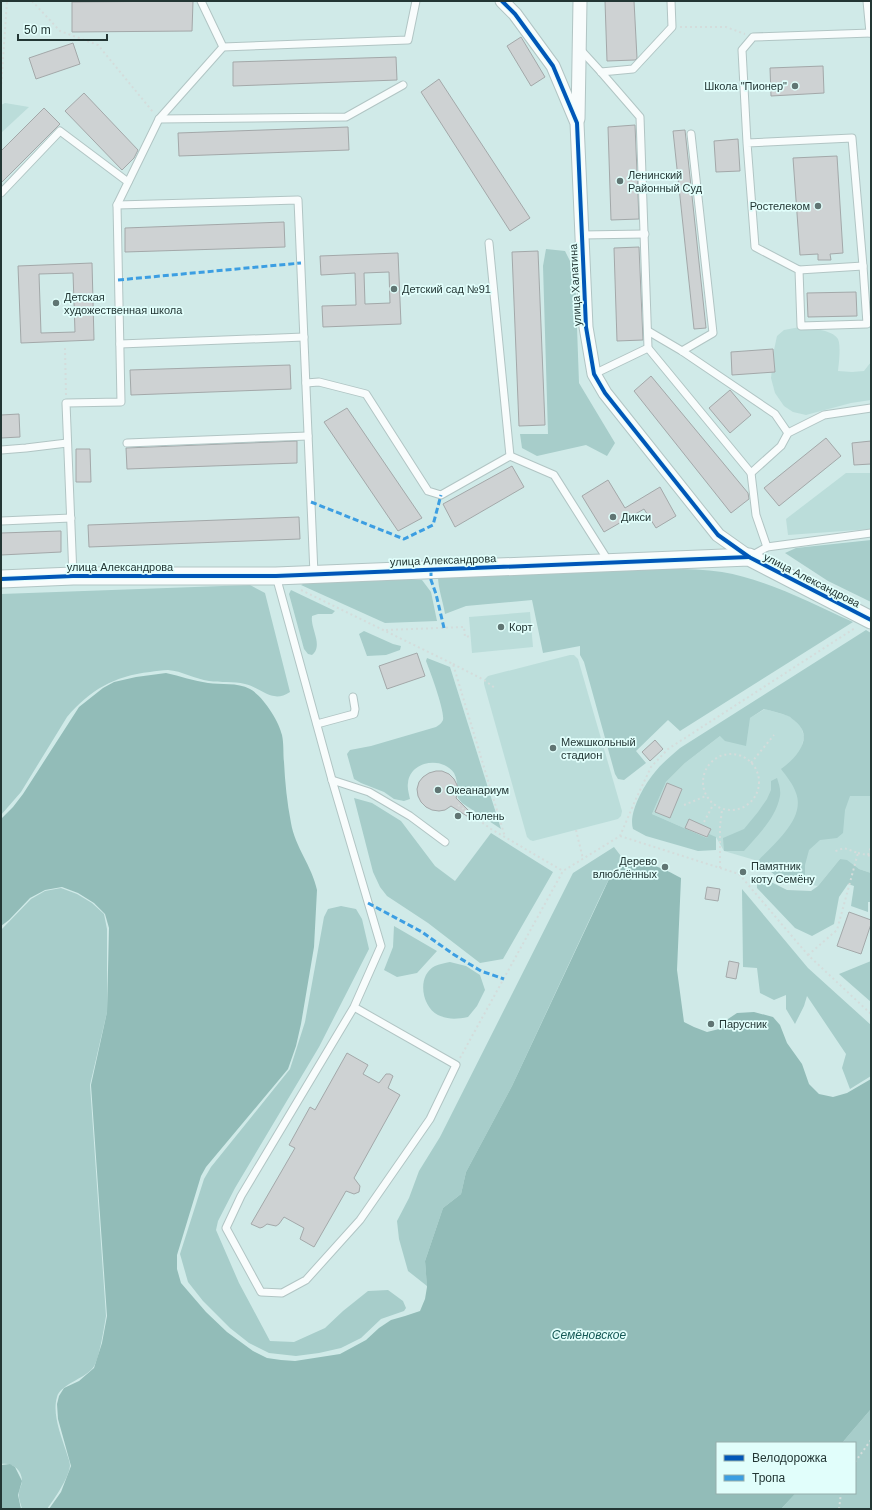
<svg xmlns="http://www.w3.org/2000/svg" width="872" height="1510" font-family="Helvetica,sans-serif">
<rect width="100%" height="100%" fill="#d0eae8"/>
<g fill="#bbddda">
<path d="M5 103 29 107 1 133V105Z"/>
<path d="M800 327C810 329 832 329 838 339 841 346 839 363 838 371L852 372 864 371 871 362V400L851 403 806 415 793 412 784 406 775 393 771 378 774 350 777 336 784 330Z"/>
<path d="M846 473H871V529L788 535 786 519Z"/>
<path d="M530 612 533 647 472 653 469 617Z"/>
<path d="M570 655H574L578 659 622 811 621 816 618 819 533 841 530 840 527 837 484 684V680L488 676Z"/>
<path d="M765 709 789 716 801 726 804 737 801 749 792 761 850 796H871V873L859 869 840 859 818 886 805 884 792 885 782 881 758 861 724 851 716 837 707 838 652 814 666 782 685 763 720 736Z"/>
</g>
<g fill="#a7cdca">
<path d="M546 249 565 251 575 271 579 383 615 443 607 456 586 445 537 456 522 448 520 434H548L543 266Z"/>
<path d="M871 540V602L828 581 785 553 796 548Z"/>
<path d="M643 569C669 569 697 568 722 572 768 580 811 603 853 622L680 731 668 720 636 751 646 763 624 780 618 779 615 774 584 662 580 655V646L543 653 532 600 466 606 445 614C443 601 438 589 438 576Z"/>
<path d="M391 580H422L431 592 437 621 385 623 301 585 309 581Z"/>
<path d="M250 585 265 593 290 692C272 704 262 688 245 684 233 681 221 683 209 681 195 679 182 671 168 670 162 670 156 671 150 672 114 676 90 690 67 717L21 792 1 815V594Z"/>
<path d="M291 590 335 611 332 614H318L312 616C310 628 324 646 312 655L308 654 304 649 289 594Z"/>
<path d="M866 630 871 633V796H850L845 810 843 833 837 838 820 840 809 850 805 865V884L792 885 782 881 758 861C773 844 806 819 796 793 793 784 787 777 781 769 795 759 815 738 796 722 793 720 791 717 788 716 781 713 772 711 764 709L750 718 746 746 725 741 720 736 685 763 666 782 652 814 707 838 709 834 716 837V850L698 851 646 836 633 829C628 813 644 785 655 772 662 763 671 756 680 748Z"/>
<path d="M364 631 393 644 401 646 400 650 386 655 367 656 359 634Z"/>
<path d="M427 658 450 667 501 829 462 803C461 801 459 800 458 798 456 792 459 782 454 773 442 756 410 761 408 783 407 788 409 794 410 799L404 801 394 799 384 792 361 783 354 779 347 754 350 750 371 746 436 727C439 725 442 723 443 720 445 711 430 671 426 661Z"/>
<path d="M777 778C779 784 781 790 780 796 776 818 758 835 744 851H724L723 838 744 829 758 812 767 799 771 790V781Z"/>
<path d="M354 798 372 803 401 821 435 866 455 881 491 833 553 872 503 959 480 963 428 923 387 896 380 887 373 872Z"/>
<path d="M614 847 627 864 610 877 601 895 512 1086 466 1172 461 1194 443 1208 425 1261 427 1286 408 1271 399 1239 397 1221 409 1198 419 1171 440 1137 573 873Z"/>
<path d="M840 859 847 860 859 869 871 873V902H868V912L851 906 854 886 848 884 839 897 834 924 812 936 795 928 757 888V875L787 890 811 891 818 886Z"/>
<path d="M61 888 77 894 92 903 104 914 107 929V1012L90 1085 106 1316C104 1327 99 1363 92 1369 83 1379 60 1385 57 1397 52 1414 61 1435 66 1451 67 1455 70 1461 70 1466 68 1479 55 1498 47 1509H22C21 1504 18 1498 19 1493 19 1489 22 1485 22 1481 22 1469 12 1462 1 1464V930L31 899 45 891Z"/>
<path d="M742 889 808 968 871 1025V1076L850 1089 842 1068 846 1054 807 996 804 1006 795 1024 786 1009V995L774 1000 760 993 757 968 743 967Z"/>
<path d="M341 906 356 909 362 919 369 949 319 1047 235 1188 218 1221 216 1230 239 1283 270 1341 294 1342 325 1328 343 1311 368 1291 388 1290 403 1301 406 1308 404 1311 381 1319 361 1338 341 1348 319 1353 296 1356 269 1353 249 1343 230 1328 203 1301 188 1282 180 1254 204 1179 211 1167 290 1069 305 1022 324 917 328 909Z"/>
<path d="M394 926 437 951 417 973 397 977 384 970 393 947Z"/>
<path d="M871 961V1002L839 974Z"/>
<path d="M450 962 466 966 480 975 485 990 477 1006 468 1017C457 1019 449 1020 438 1015 422 1007 416 976 435 966 439 964 445 963 450 962Z"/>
<path d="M871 1409V1509H781L796 1493H855V1443H842Z"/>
</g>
<g fill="#92bcb8">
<path d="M166 673C180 676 194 681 208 683 221 685 237 682 250 689 263 696 279 721 282 735 284 744 283 754 284 762 285 782 287 803 291 823 295 847 312 866 317 890L314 947 301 1024 296 1046 288 1069 206 1167 201 1176 177 1255V1269L181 1283 206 1312 227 1332 253 1351 267 1358 281 1360 295 1361 340 1354 366 1340 379 1328 391 1320 405 1316 420 1311 425 1299 427 1287 425 1261 443 1208 461 1194 466 1172 512 1086 610 877C615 873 622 866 628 864 646 859 666 870 681 878L677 970 684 1022 694 1027 707 1032 719 1029 728 1019 737 1013 754 1012 773 1017 780 1025 787 1043 802 1064 809 1084 819 1094 833 1097 847 1093 871 1079V1409L842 1443H717V1493H796L781 1509H49L61 1492 71 1466 58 1419 57 1404 59 1396 64 1388 79 1381 94 1368 102 1343 107 1316 91 1085 107 1012 109 928 105 914 94 903 78 893 62 887 45 890 30 898 9 920 1 926V819L13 807 23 794 79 707 103 688 114 682 136 677Z"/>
<path d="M10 1464 15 1467 22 1481 18 1495 21 1509H1V1465Z"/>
</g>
<g fill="#ced2d3" stroke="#a3a8a9" fill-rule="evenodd">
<path d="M193 1 192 31 72 32V2Z"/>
<path d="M605 1H634L637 58 635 60 607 61Z"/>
<path d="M521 37 545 77 531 86 507 46Z"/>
<path d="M73 43 80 64 36 79 29 58Z"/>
<path d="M396 57 397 80 233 86V62Z"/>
<path d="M823 66 824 93 771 96 770 68Z"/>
<path d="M439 79 530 218 510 231 421 92Z"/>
<path d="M84 93 138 150 134 158 122 170 65 111Z"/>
<path d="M44 108 60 124 1 183V151Z"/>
<path d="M635 125 639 219 611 220 608 127Z"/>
<path d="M348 127 349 150 179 156 178 133Z"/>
<path d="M685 130 706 328 694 329 673 131Z"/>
<path d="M738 139 740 171 716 172 714 141Z"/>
<path d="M837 156 843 253 830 254 831 260H818V254L800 255 793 158Z"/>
<path d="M284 222 285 247 125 252V228Z"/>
<path d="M639 247 643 340 617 341 614 248Z"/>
<path d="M538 251 545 425 519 426 512 252Z"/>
<path d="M398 253 401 324 323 327 322 306 356 305 355 273 321 275 320 256ZM389 272 390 303 365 304 364 273Z"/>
<path d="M92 263 94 340 21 343 18 266ZM73 273 75 332 41 333 39 274Z"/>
<path d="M856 292 857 316 808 317 807 293Z"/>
<path d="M773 349 775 372 732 375 731 352Z"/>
<path d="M290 365 291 389 131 395 130 370Z"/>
<path d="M651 376 748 493 749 499 731 513 634 391Z"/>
<path d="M730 390 751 415 730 433 709 408Z"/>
<path d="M347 408 422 518 398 531 324 422Z"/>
<path d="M19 414 20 437 1 438V415Z"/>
<path d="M826 438 841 456 779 506 764 488Z"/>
<path d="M297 441V463L127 469 126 448Z"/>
<path d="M871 441V464L854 465 852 443Z"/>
<path d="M76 449H90L91 482H76Z"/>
<path d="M512 466 524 487 455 527 443 504Z"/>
<path d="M608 480 625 508 660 487 676 516 656 528 644 509 604 532 582 496Z"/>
<path d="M299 517 300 539 89 547 88 525Z"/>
<path d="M61 531V552L1 555V533Z"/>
<path d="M417 653 425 676 387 689 379 666Z"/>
<path d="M655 740 663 749 650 761 642 752Z"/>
<path d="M436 771H442L449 774 454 779 457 785 458 792 456 798 472 814 470 818 451 806 445 810 439 811 432 810 426 807 421 802 418 796 417 789 419 782 423 777 429 773Z"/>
<path d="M667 783 682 789 670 818 655 812Z"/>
<path d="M689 819 711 829 707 837 685 828Z"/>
<path d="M707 887 720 889 718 901 705 899Z"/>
<path d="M849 912 871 920V924L861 954 837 946Z"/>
<path d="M729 961 739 963 736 979 726 977Z"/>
<path d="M347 1053 368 1065 363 1074 379 1083 386 1074H390L393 1076 388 1088 400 1095 354 1178 360 1186 359 1192 354 1194 346 1191 314 1247 300 1239 304 1228 284 1217 279 1224 276 1226 267 1224 263 1227 260 1228 251 1224 295 1148 289 1145 310 1107 315 1110Z"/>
</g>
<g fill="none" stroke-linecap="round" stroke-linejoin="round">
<g stroke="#b1c5c4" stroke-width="9">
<g id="service">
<path d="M201 1 223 47"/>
<path d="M867 1 870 33"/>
<path d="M579 48 601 72 640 117 648 348 751 473 756 515 767 547 751 556"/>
<path d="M601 72 633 69 672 27 671 1"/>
<path d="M159 119 346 117 403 85"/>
<path d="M747 143 852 138 863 266 867 324 801 326 799 270 755 247 747 143 742 50 753 37 871 33"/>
<path d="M1 193 60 131 128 182"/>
<path d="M117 205 298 200 314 574"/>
<path d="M582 235 645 234"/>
<path d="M799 270 863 266"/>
<path d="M648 331 682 351 775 414 788 433"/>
<path d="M120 344 304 337"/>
<path d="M682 351 713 333 691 134"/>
<path d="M594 374 648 348"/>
<path d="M306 383 319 382 366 394 428 491 441 495 510 456 489 243"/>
<path d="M127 443 308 436"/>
<path d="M1 450 26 448 67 443"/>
<path d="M510 456 554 475 609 562"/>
<path d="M751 473 781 446 788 433 824 415 871 408"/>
<path d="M1 521 71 518"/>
<path d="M767 547 871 533"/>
<path d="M73 576 66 403 121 402 117 205 159 119 223 47 408 40 416 1"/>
<path d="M276 576 332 780 381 946 354 1007 241 1196 226 1228 261 1292 282 1293 306 1280 360 1220 430 1119 456 1065 354 1007"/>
<path d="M317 724 354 714 355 709 353 697"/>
<path d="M332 780 369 792 410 816 445 842"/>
</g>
</g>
<g stroke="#b1c5c4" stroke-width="15">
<g id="minor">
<path d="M502 1 515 14 553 66 577 123 586 327 594 374 605 393 718 535 749 557"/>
<path d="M578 119 580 1"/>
</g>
</g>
<g stroke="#b1c5c4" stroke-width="19">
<path id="tertiary" d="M1 579 73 576H276L749 557 871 620"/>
</g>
<g stroke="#d4dcdb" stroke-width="2" stroke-dasharray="2 3" stroke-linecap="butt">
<path d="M32 1 60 31 98 45 153 112"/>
<path d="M680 27H726L745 34"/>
<path d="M1 89 7 1"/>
<path d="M65 348 66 395"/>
<path d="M301 590 453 664 505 837"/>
<path d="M386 630 464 627 465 637 470 636"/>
<path d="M453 664 484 680 495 688"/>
<circle cx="731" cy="782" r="28"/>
<path d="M751 763 774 735"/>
<path d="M458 805 491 829 563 871"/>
<path d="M684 805 706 796"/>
<path d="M704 822 713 805"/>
<path d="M576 830 583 859"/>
<path d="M620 836 739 874 808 955 871 1014"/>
<path d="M858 853 871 856"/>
<path d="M868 855 871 847"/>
<path d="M720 868V826L722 810"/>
<path d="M808 955 837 930 858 853 844 848 833 852"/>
<path d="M460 1058 563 871 620 836 635 801 651 767 668 749 855 628"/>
<path d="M855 1462 871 1440"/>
<path d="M839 1509 841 1493"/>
</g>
<use href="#service" stroke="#f8fcfc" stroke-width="7"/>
<use href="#minor" stroke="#f8fcfc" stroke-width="13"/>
<use href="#tertiary" stroke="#f8fcfc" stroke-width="17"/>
<g stroke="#3c9ee2" stroke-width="3" stroke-dasharray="6 3" stroke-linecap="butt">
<path d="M118 280 301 263"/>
<path d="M311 502 404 539 433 525 441 495"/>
<path d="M431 570V580L436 594 444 628"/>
<path d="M368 903 422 932 453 954 481 971 504 979"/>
</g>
<g stroke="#e1fefb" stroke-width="6">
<g id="cycleway">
<path d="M502 1 515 14 553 66 577 123 586 327 594 374 605 393 718 535 749 557 871 620"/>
<path d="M1 579 73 576H276L749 557"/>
</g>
</g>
<use href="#cycleway" stroke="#0057b8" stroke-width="4"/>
</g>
<g fill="#607573" stroke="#e1fefb" stroke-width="1.5">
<circle cx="795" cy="86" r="4"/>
<circle cx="620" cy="181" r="4"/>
<circle cx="818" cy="206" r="4"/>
<circle cx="394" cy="289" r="4"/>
<circle cx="56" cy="303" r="4"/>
<circle cx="613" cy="517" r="4"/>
<circle cx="501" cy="627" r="4"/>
<circle cx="553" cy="748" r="4"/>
<circle cx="438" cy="790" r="4"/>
<circle cx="458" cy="816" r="4"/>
<circle cx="665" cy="867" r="4"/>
<circle cx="743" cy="872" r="4"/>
<circle cx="711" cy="1024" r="4"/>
</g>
<g text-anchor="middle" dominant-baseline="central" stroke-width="3.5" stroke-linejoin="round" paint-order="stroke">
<g font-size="11" fill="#233634" stroke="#e1fefb" text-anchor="start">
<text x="787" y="86" text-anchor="end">Школа "Пионер"</text>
<text x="628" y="175">Ленинский<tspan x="628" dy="13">Районный Суд</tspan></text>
<text x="810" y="206" text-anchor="end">Ростелеком</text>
<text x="402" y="289">Детский сад №91</text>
<text x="64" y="297">Детская<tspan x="64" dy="13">художественная школа</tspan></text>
<text x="621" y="517">Дикси</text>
<text x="509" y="627">Корт</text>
<text x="561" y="742">Межшкольный<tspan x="561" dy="13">стадион</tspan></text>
<text x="446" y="790">Океанариум</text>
<text x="466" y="816">Тюлень</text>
<text x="657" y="861" text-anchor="end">Дерево<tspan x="657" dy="13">влюблённых</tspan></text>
<text x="751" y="866">Памятник<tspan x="751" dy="13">коту Семёну</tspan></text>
<text x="719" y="1024">Парусник</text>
</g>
<g font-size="11" fill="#233634" stroke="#e1fefb">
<text transform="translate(575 285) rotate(-93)">улица Халатина</text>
<text transform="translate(443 560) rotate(-2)">улица Александрова</text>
<text x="120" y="567">улица Александрова</text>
<text transform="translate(812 580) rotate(27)">улица Александрова</text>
</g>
<g font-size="12" font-style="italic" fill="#155956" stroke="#e1fefb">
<text x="589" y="1335">Семёновское</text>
</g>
</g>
<rect width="872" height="1510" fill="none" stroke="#233634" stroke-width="4"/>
<rect x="716" y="1442" width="140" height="52" fill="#e1fefb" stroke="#95aeab"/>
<rect x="724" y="1455" width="20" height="6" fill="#0057b8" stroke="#95aeab"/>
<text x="752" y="1462" font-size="12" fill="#233634">Велодорожка</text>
<rect x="724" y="1475" width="20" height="6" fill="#3c9ee2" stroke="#95aeab"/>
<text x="752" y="1482" font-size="12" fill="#233634">Тропа</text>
<path d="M18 34v6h89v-6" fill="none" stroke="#233634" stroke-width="2"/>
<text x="24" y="34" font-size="12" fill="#233634" stroke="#e1fefb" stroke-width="3" paint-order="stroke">50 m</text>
</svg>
